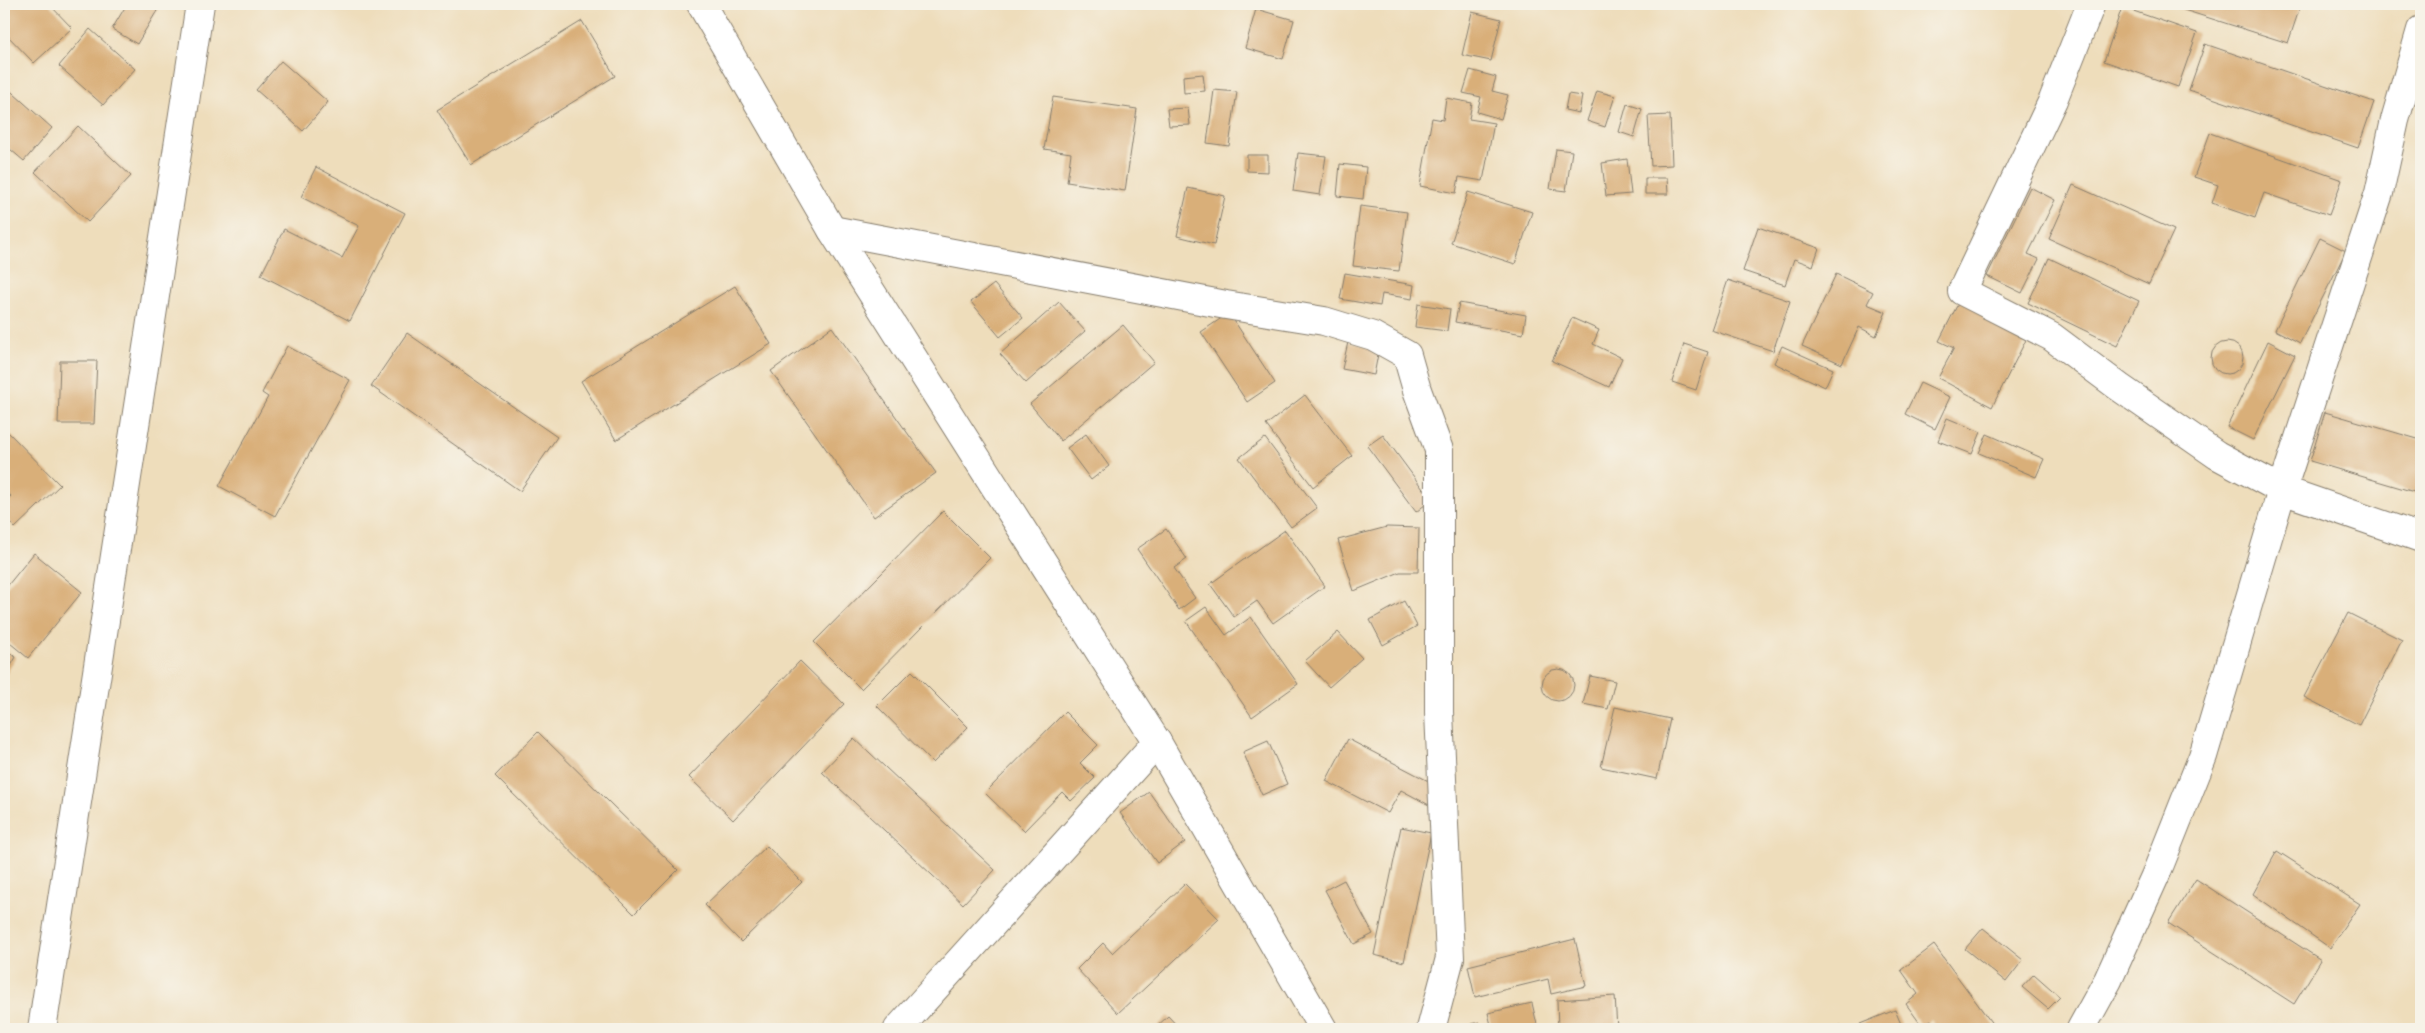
<svg xmlns="http://www.w3.org/2000/svg" width="2425" height="1033" font-family="'IM FELL French Canon',serif">
<rect width="100%" height="100%" fill="#f7f3e8"/>
<filter id="ink" filterUnits="userSpaceOnUse"><feTurbulence type="fractalNoise" baseFrequency=".02" numOctaves="2"/><feDisplacementMap in="SourceGraphic" scale="10" xChannelSelector="R" yChannelSelector="G"/><feConvolveMatrix kernelMatrix="1 2 1 2 8 2 1 2 1" color-interpolation-filters="sRGB"/></filter>
<filter id="wash" filterUnits="userSpaceOnUse"><feTurbulence type="fractalNoise" baseFrequency=".0096" numOctaves="4" result="noise"/><feDisplacementMap in="SourceGraphic" scale="20" xChannelSelector="R" yChannelSelector="G"/><feGaussianBlur stdDeviation="1.12" result="paint"/><feColorMatrix in="noise" values="0 0 0 0 0 0 0 0 0 0 0 0 0 0 0 0 0 1.4 0 .05"/><feComposite in="paint" operator="in"/></filter>
<g filter="url(#wash)">
<rect width="100%" height="100%" fill="#edb"/>
<g id="blocks">
<g fill="#d9af79">
<path d="M4 4H49L72 28 34 63 4 32Z"/>
<path d="M127 4H161L137 44 112 29Z"/>
<path d="M2165 4H2301L2288 43Z"/>
<path d="M2122 7 2197 33 2178 87 2104 61Z"/>
<path d="M1256 9 1294 20 1283 59 1245 48Z"/>
<path d="M1472 12 1501 19 1491 61 1462 55Z"/>
<path d="M582 21 615 76 471 165 437 110Z"/>
<path d="M90 29 135 69 103 105 59 66Z"/>
<path d="M2205 44 2374 102 2358 148 2189 90Z"/>
<path d="M281 61 328 102 303 131 256 90Z"/>
<path d="M1470 70 1496 77 1492 91 1508 95 1501 119 1477 112 1481 97 1463 93Z"/>
<path d="M1203 74 1205 91 1184 93 1183 76Z"/>
<path d="M4 85 52 128 24 161 4 144Z"/>
<path d="M1214 90 1237 92 1229 146 1207 143Z"/>
<path d="M1597 91 1615 96 1605 127 1587 121Z"/>
<path d="M1568 94 1582 96 1579 113 1565 110Z"/>
<path d="M1053 97 1137 109 1125 191 1067 182 1071 153 1044 149Z"/>
<path d="M1446 98 1472 103 1469 119 1494 123 1483 181 1459 177 1456 193 1420 186 1432 118 1443 120Z"/>
<path d="M1627 104 1642 109 1634 137 1619 132Z"/>
<path d="M1188 108 1190 125 1169 126 1167 109Z"/>
<path d="M1670 115 1672 165 1651 166 1648 116Z"/>
<path d="M78 126 131 176 88 222 35 172Z"/>
<path d="M2210 133 2342 180 2329 215 2264 193 2255 218 2212 203 2218 185 2194 177Z"/>
<path d="M1556 149 1572 151 1566 191 1550 189Z"/>
<path d="M1298 153 1326 156 1320 195 1293 191Z"/>
<path d="M1247 155H1268V172L1247 171Z"/>
<path d="M1627 159 1631 194 1606 196 1602 163Z"/>
<path d="M1340 164 1366 167 1363 199 1337 196Z"/>
<path d="M316 167 405 213 350 321 261 275 284 229 342 258 359 226 301 197Z"/>
<path d="M1645 178H1667L1668 194H1645Z"/>
<path d="M2073 185 2174 230 2149 284 2049 239Z"/>
<path d="M2030 187 2055 200 2028 254 2039 259 2022 293 1987 276Z"/>
<path d="M1188 188 1225 196 1214 245 1177 236Z"/>
<path d="M1468 192 1532 212 1515 264 1451 243Z"/>
<path d="M1360 206 1407 212 1399 271 1353 266Z"/>
<path d="M1758 227 1819 248 1813 266 1794 259 1785 285 1743 271Z"/>
<path d="M2320 238 2346 251 2300 343 2275 330Z"/>
<path d="M2049 258 2139 301 2117 346 2028 303Z"/>
<path d="M1345 273 1414 285 1412 299 1382 294 1380 306 1340 299Z"/>
<path d="M1836 274 1873 292 1867 304 1886 312 1876 336 1859 327 1842 364 1802 346Z"/>
<path d="M1728 280 1790 301 1773 351 1711 330Z"/>
<path d="M994 284 1023 318 1000 337 971 302Z"/>
<path d="M735 286 771 344 616 440 581 381Z"/>
<path d="M1961 298 2029 334 1992 407 1938 378 1954 348 1939 341Z"/>
<path d="M1059 302 1085 331 1026 383 1000 354Z"/>
<path d="M1459 303 1526 315 1523 334 1455 322Z"/>
<path d="M1418 304 1450 309 1447 331 1415 327Z"/>
<path d="M1229 313 1275 383 1247 402 1201 332Z"/>
<path d="M1572 318 1599 330 1593 344 1622 358 1609 387 1552 361Z"/>
<path d="M1123 325 1154 362 1061 441 1030 404Z"/>
<path d="M832 327 936 473 874 517 771 371Z"/>
<path d="M407 333 557 437 520 491 371 386Z"/>
<path d="M2268 341 2295 355 2253 440 2227 427Z"/>
<circle cx="2227" cy="358" r="16"/>
<path d="M1348 342 1379 349 1374 375 1342 369Z"/>
<path d="M1684 344 1708 352 1696 390 1672 382Z"/>
<path d="M287 346 350 380 275 516 219 486 268 397 262 393Z"/>
<path d="M1782 346 1833 369 1825 387 1774 363Z"/>
<path d="M60 361H97L94 424H58Z"/>
<path d="M1920 383 1950 397 1935 429 1905 414Z"/>
<path d="M1305 395 1352 456 1313 487 1266 425Z"/>
<path d="M2325 412 2421 440V494L2310 461Z"/>
<path d="M1947 418 1981 432 1972 454 1938 441Z"/>
<path d="M4 428 60 485 15 528 4 516V503L11 496 4 490Z"/>
<path d="M1086 434 1109 466 1091 480 1067 448Z"/>
<path d="M1987 434 2044 459 2036 477 1979 453Z"/>
<path d="M1383 435 1431 500 1416 512 1367 446Z"/>
<path d="M1265 438 1317 508 1291 527 1239 458Z"/>
<path d="M943 511 990 558 861 689 814 642Z"/>
<path d="M1387 527 1419 528 1418 572H1400L1354 591 1338 540Z"/>
<path d="M1166 529 1187 559 1174 568 1195 598 1179 610 1137 549Z"/>
<path d="M1285 530 1325 586 1273 623 1257 601 1234 617 1210 584Z"/>
<path d="M34 553 82 592 28 658 4 638V590Z"/>
<path d="M1404 601 1417 626 1383 645 1370 620Z"/>
<path d="M1206 607 1226 635 1251 617 1298 684 1252 717 1186 621Z"/>
<path d="M2348 613 2402 640 2359 725 2304 697Z"/>
<path d="M1338 632 1362 658 1329 687 1305 661Z"/>
<path d="M4 650 16 657 4 678Z"/>
<path d="M800 661 844 704 733 820 689 777Z"/>
<circle cx="1558" cy="685" r="16"/>
<path d="M912 671 968 727 933 763 877 706Z"/>
<path d="M1590 676 1615 681 1608 709 1583 704Z"/>
<path d="M1615 707 1670 719 1657 779 1601 767Z"/>
<path d="M1065 712 1098 745 1080 763 1095 778 1071 801 1062 792 1024 831 985 793Z"/>
<path d="M538 732 678 870 634 914 495 776Z"/>
<path d="M854 738 995 870 963 904 822 772Z"/>
<path d="M1348 739 1438 786 1429 805 1401 790 1388 813 1326 781Z"/>
<path d="M1268 741 1287 784 1262 795 1243 752Z"/>
<path d="M1149 792 1185 842 1157 863 1120 813Z"/>
<path d="M1401 827 1431 833 1404 962 1374 955Z"/>
<path d="M767 846 802 882 741 942 705 905Z"/>
<path d="M2277 851 2360 904 2330 948 2253 894Z"/>
<path d="M2196 879 2321 960 2294 1004 2168 923Z"/>
<path d="M1344 880 1373 934 1354 944 1325 890Z"/>
<path d="M1185 884 1219 919 1118 1013 1077 969 1103 943 1112 953Z"/>
<path d="M1983 928 2023 960 2006 982 1965 949Z"/>
<path d="M1575 939 1586 986 1551 994 1548 979 1475 997 1468 966Z"/>
<path d="M1934 945 1996 1029H1938L1931 1020 1922 1026 1906 1004 1918 994 1901 970Z"/>
<path d="M2034 974 2060 997 2048 1009 2022 987Z"/>
<path d="M1615 996 1617 1029H1558L1557 1000Z"/>
<path d="M1532 1003 1538 1029H1492L1488 1013Z"/>
<path d="M1895 1010 1903 1029H1862L1860 1024Z"/>
<path d="M1168 1016 1180 1029H1154Z"/>
<path d="M1479 1022 1481 1029H1455Z"/>
<path d="M1841 1025 1843 1029H1832Z"/>
</g>
</g>
</g>
<g filter="url(#ink)">
<use href="#blocks" fill-opacity="0" stroke="#857c6c" stroke-width="1"/>
<g fill="none" stroke-linecap="round" stroke-linejoin="round">
<g stroke="#857c6c" stroke-width="30">
<g id="minor">
<path d="M2091 4 2053 100 1962 291 2052 337 2119 387 2217 455 2282 490 2421 538"/>
<path d="M832 230 1226 305 1324 321 1373 336 1407 355 1417 390 1439 450V712L1450 958 1431 1029"/>
<path d="M42 1029 200 4"/>
<path d="M898 1029 1157 742"/>
<path d="M2081 1029 2108 980 2156 874 2203 756 2282 490 2379 193 2395 120 2421 30"/>
</g>
</g>
<g stroke="#857c6c" stroke-width="30">
<path id="tertiary" d="M701 4 832 230 1157 742 1323 1029"/>
</g>
<use href="#minor" stroke="#fff" stroke-width="28"/>
<use href="#tertiary" stroke="#fff" stroke-width="28"/>
</g>
</g>
<rect width="2425" height="1033" fill="none" stroke="#f7f3e8" stroke-width="20"/>
</svg>
